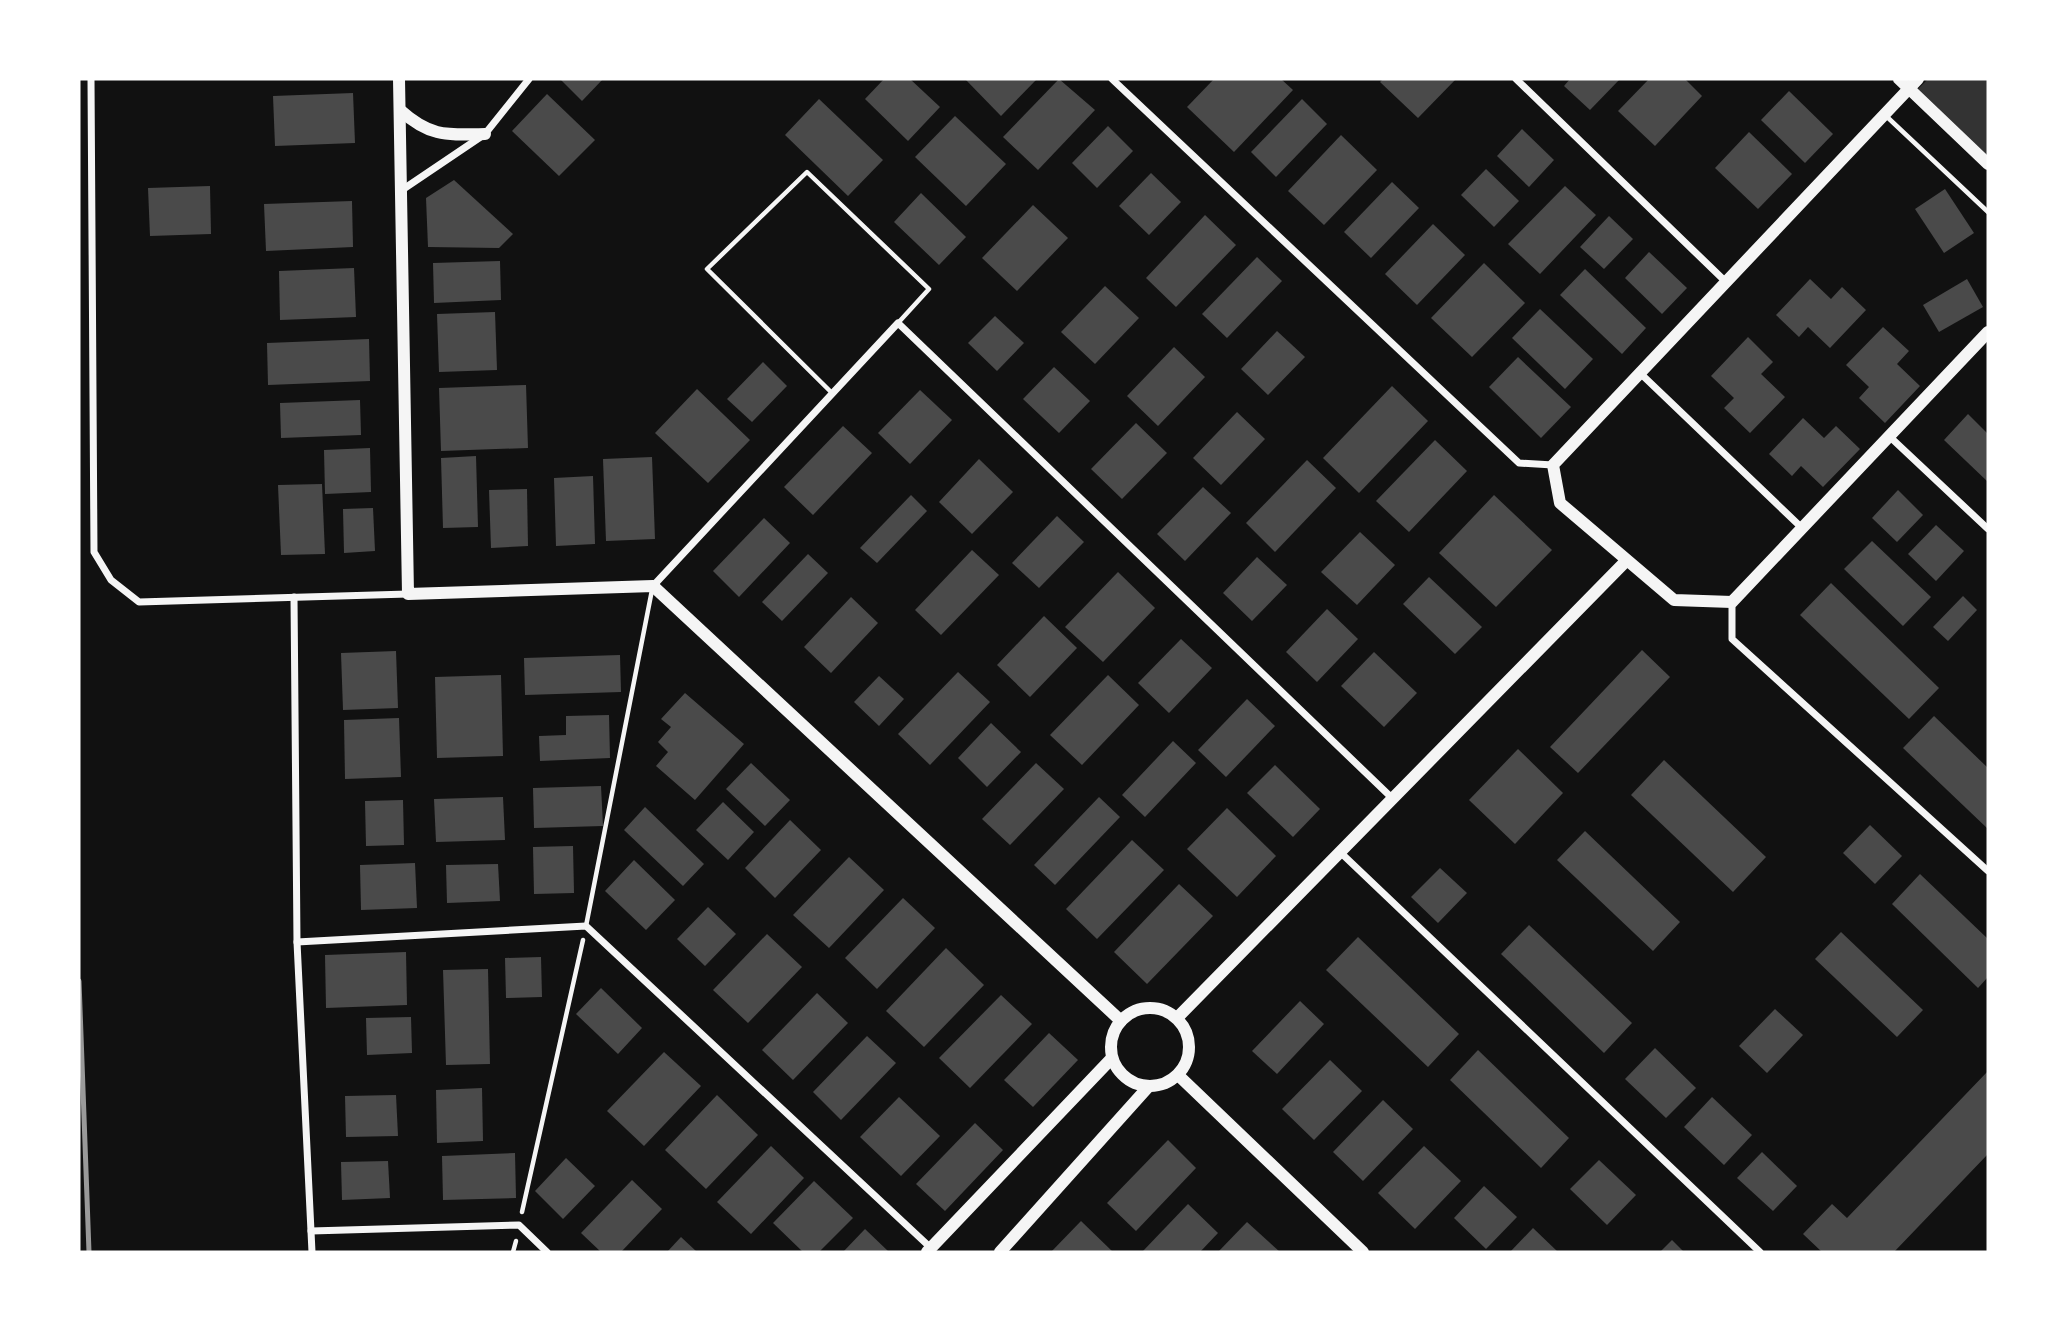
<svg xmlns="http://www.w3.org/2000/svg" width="2067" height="1331" font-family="Signika,sans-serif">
<rect width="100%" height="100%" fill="#111"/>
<path fill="#333" d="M1928 79H1988V156L1918 89Z"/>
<g fill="#4a4a4a">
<path d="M560 79H603L582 101Z"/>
<path d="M884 79H910L940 107 908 141 865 99Z"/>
<path d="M965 79H1037L1001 116Z"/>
<path d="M1059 79 1095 110 1038 170 1003 137Z"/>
<path d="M1214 79H1281L1293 90 1234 152 1187 107Z"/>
<path d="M1383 79H1456L1418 118 1380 82Z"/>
<path d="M1570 79H1620L1590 110 1564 86Z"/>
<path d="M1649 79H1685L1702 96 1655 146 1618 111Z"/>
<path d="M1789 91 1833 134 1805 163 1761 120Z"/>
<path d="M353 93 355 143 275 146 273 96Z"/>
<path d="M547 94 595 140 559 176 512 131Z"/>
<path d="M819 99 883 160 848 196 785 135Z"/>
<path d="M1302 99 1327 124 1276 177 1251 152Z"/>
<path d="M955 116 1006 164 966 206 915 157Z"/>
<path d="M1108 126 1133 151 1097 188 1072 163Z"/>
<path d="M1522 129 1554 160 1529 187 1497 156Z"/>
<path d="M1749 132 1792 174 1758 209 1715 168Z"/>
<path d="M1341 135 1377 170 1324 225 1288 191Z"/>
<path d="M1486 169 1519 201 1494 227 1461 195Z"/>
<path d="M1151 173 1181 202 1149 235 1119 206Z"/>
<path d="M454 180 513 234 499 248 428 247 426 198Z"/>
<path d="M1392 182 1419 208 1371 258 1344 232Z"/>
<path d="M210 186 211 234 150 236 148 188Z"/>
<path d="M1565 186 1596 215 1540 274 1508 244Z"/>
<path d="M1945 189 1974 233 1944 253 1915 209Z"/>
<path d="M921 193 966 237 939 265 894 222Z"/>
<path d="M352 201 353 247 266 251 264 204Z"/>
<path d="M1033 205 1068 238 1017 291 982 258Z"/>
<path d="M1205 215 1236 245 1176 307 1146 278Z"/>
<path d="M1609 216 1633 239 1604 269 1580 247Z"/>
<path d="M1433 224 1465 255 1417 305 1385 274Z"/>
<path d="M1649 252 1687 288 1662 314 1625 278Z"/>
<path d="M1257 257 1282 281 1227 338 1202 314Z"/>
<path d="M500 261 501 300 434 303 433 263Z"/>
<path d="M1484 263 1525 303 1472 357 1431 318Z"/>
<path d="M354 268 356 317 280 320 279 271Z"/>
<path d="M1585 269 1646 328 1622 354 1560 295Z"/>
<path d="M1810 279 1831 299 1842 287 1866 310 1830 348 1808 327 1799 337 1776 315Z"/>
<path d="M1967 279 1983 307 1939 332 1923 305Z"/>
<path d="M1105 286 1139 318 1095 364 1061 332Z"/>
<path d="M1540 309 1593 359 1565 389 1512 338Z"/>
<path d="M495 312 497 370 439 372 437 314Z"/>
<path d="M995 316 1024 343 997 371 968 343Z"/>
<path d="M1883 327 1909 351 1897 364 1920 386 1885 423 1859 398 1869 387 1846 365Z"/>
<path d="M1277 331 1305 357 1268 395 1241 369Z"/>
<path d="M1748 337 1773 362 1761 374 1785 397 1750 433 1724 408 1734 398 1711 376Z"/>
<path d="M369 339 370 381 268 385 267 343Z"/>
<path d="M1174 347 1205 377 1158 426 1127 396Z"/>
<path d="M1518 357 1571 407 1541 438 1489 387Z"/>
<path d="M763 362 787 386 752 422 727 399Z"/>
<path d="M1054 367 1090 401 1059 433 1023 399Z"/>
<path d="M526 385 528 448 441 451 439 388Z"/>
<path d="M1392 386 1428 421 1359 493 1323 458Z"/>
<path d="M697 389 750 440 708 483 655 433Z"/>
<path d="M920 390 952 420 910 464 878 433Z"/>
<path d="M360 400 361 435 281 438 280 403Z"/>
<path d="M1237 412 1265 439 1221 485 1193 458Z"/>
<path d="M1968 414 1988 434V482L1944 440Z"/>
<path d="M1803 418 1824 438 1836 426 1860 449 1823 487 1801 466 1792 476 1769 454Z"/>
<path d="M1136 423 1167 453 1122 499 1091 469Z"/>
<path d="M843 426 872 453 813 515 784 487Z"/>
<path d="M1435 440 1467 471 1409 532 1376 501Z"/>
<path d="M370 448 371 492 325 494 324 450Z"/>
<path d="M476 456 478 527 443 528 441 458Z"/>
<path d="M652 457 655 539 606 541 603 459Z"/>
<path d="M979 459 1013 492 972 534 939 502Z"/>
<path d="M1307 460 1336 488 1275 552 1246 523Z"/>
<path d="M593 476 595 544 556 546 554 478Z"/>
<path d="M322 484 325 554 281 555 278 485Z"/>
<path d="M1203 487 1231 513 1185 561 1157 534Z"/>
<path d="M527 489 528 546 491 548 489 490Z"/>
<path d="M1898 490 1923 515 1897 542 1872 518Z"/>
<path d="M911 495 927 511 877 563 860 548Z"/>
<path d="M1494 495 1552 550 1496 607 1439 553Z"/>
<path d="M373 508 375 551 344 553 343 509Z"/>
<path d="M1057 516 1084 542 1039 588 1012 563Z"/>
<path d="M764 518 790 543 739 597 713 571Z"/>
<path d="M1936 525 1964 551 1936 581 1908 554Z"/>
<path d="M1360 532 1395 565 1357 605 1321 572Z"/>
<path d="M1872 541 1931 597 1903 626 1844 569Z"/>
<path d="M972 550 999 575 941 635 915 610Z"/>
<path d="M808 554 828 573 782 621 762 602Z"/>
<path d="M1257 557 1287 585 1252 621 1223 593Z"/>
<path d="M1118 572 1155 608 1103 662 1065 627Z"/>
<path d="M1429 577 1482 627 1455 654 1403 604Z"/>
<path d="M1831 583 1939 688 1909 719 1800 615Z"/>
<path d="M1963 596 1977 610 1948 641 1933 627Z"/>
<path d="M851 597 878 623 831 673 804 647Z"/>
<path d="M1327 609 1358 639 1317 682 1286 652Z"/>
<path d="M1044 616 1077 648 1030 697 997 665Z"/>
<path d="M1181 639 1212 668 1169 713 1138 683Z"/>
<path d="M1642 650 1670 677 1578 773 1550 747Z"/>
<path d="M396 651 398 708 343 710 341 653Z"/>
<path d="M1374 652 1417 693 1384 727 1341 686Z"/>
<path d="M620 655 621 692 525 695 524 658Z"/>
<path d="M958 672 990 702 930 765 898 734Z"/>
<path d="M501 675 503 756 437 758 435 677Z"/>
<path d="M1108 675 1139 705 1082 765 1050 735Z"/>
<path d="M879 676 904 699 879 726 854 702Z"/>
<path d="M685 693 744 744 695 800 656 766 668 752 658 742 671 727 661 719Z"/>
<path d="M1247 699 1275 726 1226 777 1198 750Z"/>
<path d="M609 715 610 758 540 761 539 736 566 735V716Z"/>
<path d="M1934 716 1988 768V829L1903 748Z"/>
<path d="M399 718 401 777 345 779 344 720Z"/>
<path d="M991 723 1021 752 987 787 958 758Z"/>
<path d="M1173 741 1196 763 1145 817 1122 795Z"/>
<path d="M1518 749 1563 793 1515 844 1469 800Z"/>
<path d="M1664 760 1766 857 1733 892 1631 795Z"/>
<path d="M751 763 790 800 765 826 726 789Z"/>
<path d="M1036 763 1064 789 1010 845 982 819Z"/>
<path d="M1275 765 1320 809 1293 837 1247 793Z"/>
<path d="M601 786 603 826 534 828 533 788Z"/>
<path d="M503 797 505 840 436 842 434 799Z"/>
<path d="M1099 797 1120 817 1055 885 1034 865Z"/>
<path d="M403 800 404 845 366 846 365 801Z"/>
<path d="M723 802 754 832 728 860 696 830Z"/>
<path d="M645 807 704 864 683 886 624 830Z"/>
<path d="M1227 808 1276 856 1237 897 1187 849Z"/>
<path d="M790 820 821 850 775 898 745 868Z"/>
<path d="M1870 825 1902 856 1875 884 1843 853Z"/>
<path d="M1585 831 1680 922 1653 951 1557 860Z"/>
<path d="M1132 840 1164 870 1097 939 1066 909Z"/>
<path d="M573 846 574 893 534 894 533 847Z"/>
<path d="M849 857 884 890 829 948 793 915Z"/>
<path d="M634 860 675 900 646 930 605 891Z"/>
<path d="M415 863 417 908 361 910 360 865Z"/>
<path d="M498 864 500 901 447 903 446 865Z"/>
<path d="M1440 868 1467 893 1438 923 1411 897Z"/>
<path d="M1920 874 1988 939V977L1978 988 1892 904Z"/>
<path d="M1179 884 1213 916 1147 984 1114 952Z"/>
<path d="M903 898 935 928 877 989 845 958Z"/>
<path d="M708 907 736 934 705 966 677 939Z"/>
<path d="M1529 925 1632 1023 1604 1053 1501 954Z"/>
<path d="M1841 932 1923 1010 1897 1037 1815 959Z"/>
<path d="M767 934 802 967 748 1023 713 990Z"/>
<path d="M1358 937 1459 1034 1428 1067 1326 970Z"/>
<path d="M946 948 984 985 924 1047 886 1011Z"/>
<path d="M406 952 407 1005 326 1008 325 955Z"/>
<path d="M541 957 542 997 506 998 505 958Z"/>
<path d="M488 969 490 1064 446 1065 443 970Z"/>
<path d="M601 988 642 1028 618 1054 576 1014Z"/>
<path d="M817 993 848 1023 793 1080 762 1050Z"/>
<path d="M1001 995 1032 1024 970 1088 939 1058Z"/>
<path d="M1300 1001 1324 1024 1277 1074 1252 1051Z"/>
<path d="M1775 1009 1803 1035 1767 1073 1739 1046Z"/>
<path d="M411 1017 412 1053 367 1055 366 1018Z"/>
<path d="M1049 1033 1078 1060 1033 1107 1004 1080Z"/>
<path d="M867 1036 896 1063 841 1120 813 1092Z"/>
<path d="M1655 1048 1696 1088 1666 1118 1625 1079Z"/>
<path d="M1478 1050 1569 1138 1541 1168 1450 1080Z"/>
<path d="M664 1052 701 1086 644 1146 607 1111Z"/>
<path d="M1330 1060 1362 1091 1314 1140 1282 1109Z"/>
<path d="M1988 1071V1154L1894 1252H1822L1803 1234 1832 1204 1847 1218Z"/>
<path d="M482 1088 483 1141 437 1143 436 1090Z"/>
<path d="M396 1095 398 1136 346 1137 345 1096Z"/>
<path d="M717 1095 758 1135 706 1189 665 1150Z"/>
<path d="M899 1097 940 1136 901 1176 860 1137Z"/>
<path d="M1712 1097 1752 1135 1724 1165 1684 1127Z"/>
<path d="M1383 1100 1413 1129 1363 1181 1333 1152Z"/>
<path d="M975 1123 1003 1150 945 1211 916 1184Z"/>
<path d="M1168 1140 1196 1168 1136 1231 1107 1203Z"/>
<path d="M771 1146 804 1178 751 1234 717 1202Z"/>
<path d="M1424 1146 1461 1181 1415 1229 1378 1193Z"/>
<path d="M1762 1152 1797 1186 1773 1211 1737 1178Z"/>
<path d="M515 1153 516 1198 443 1200 442 1156Z"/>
<path d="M566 1158 595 1186 563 1219 535 1191Z"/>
<path d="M1599 1160 1636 1195 1607 1225 1570 1189Z"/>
<path d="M388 1161 390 1198 342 1200 341 1162Z"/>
<path d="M632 1180 662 1209 621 1252H601L581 1233Z"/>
<path d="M814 1181 853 1218 819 1252H803L773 1223Z"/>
<path d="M1484 1186 1517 1217 1486 1249 1454 1218Z"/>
<path d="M1188 1204 1218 1233 1200 1252H1145L1143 1251Z"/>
<path d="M1081 1221 1113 1252H1051Z"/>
<path d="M1247 1222 1280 1252H1218Z"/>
<path d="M1533 1228 1558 1252H1510Z"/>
<path d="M865 1229 889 1252H843Z"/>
<path d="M681 1237 697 1252H667Z"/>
<path d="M1672 1240 1684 1252H1660Z"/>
</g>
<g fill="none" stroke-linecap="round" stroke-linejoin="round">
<g stroke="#f5f5f5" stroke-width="4.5">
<path d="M522 1212 583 940"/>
<path d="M513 1252 516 1241"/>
</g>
<g stroke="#f5f5f5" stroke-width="4.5">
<path d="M1885 115 1988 212"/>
<path d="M832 393 707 269 807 172 929 289 898 323"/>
<path d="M586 926 652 590"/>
</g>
<g stroke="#f5f5f5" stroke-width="7">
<path d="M91 79 94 552 111 580 139 602 408 594"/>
<path d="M1112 79 1519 463 1553 465"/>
<path d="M1516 79 1726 282"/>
<path d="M402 190 485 134 529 79"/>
<path d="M1640 373 1802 528"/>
<path d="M1889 436 1988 529"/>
<path d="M653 586 898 323 1392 798"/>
<path d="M294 597 297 942 312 1252"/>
<path d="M1732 602V639L1988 871"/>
<path d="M1340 852 1760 1252"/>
<path d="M297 942 586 926 932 1249"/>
<path d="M311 1231 519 1225 547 1252"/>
</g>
<g stroke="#f5f5f5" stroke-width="12">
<path d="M399 79 408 594 653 586 1121 1021"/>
<path d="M1899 79 1988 164"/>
<path d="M1918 79 1553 465 1560 503 1674 600 1732 602 1988 332"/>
<path d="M400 110C430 137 446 135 485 134"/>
<circle cx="1150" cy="1047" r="39"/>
<path d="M1177 1018 1626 561"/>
<path d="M1178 1075 1363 1252"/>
<path d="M927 1252 1112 1058"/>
<path d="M1000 1252 1149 1086"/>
</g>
<path stroke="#9a9a9a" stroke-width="5" d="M79 981 89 1252"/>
</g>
<rect width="2067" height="1331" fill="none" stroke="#ffffff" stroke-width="161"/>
</svg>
